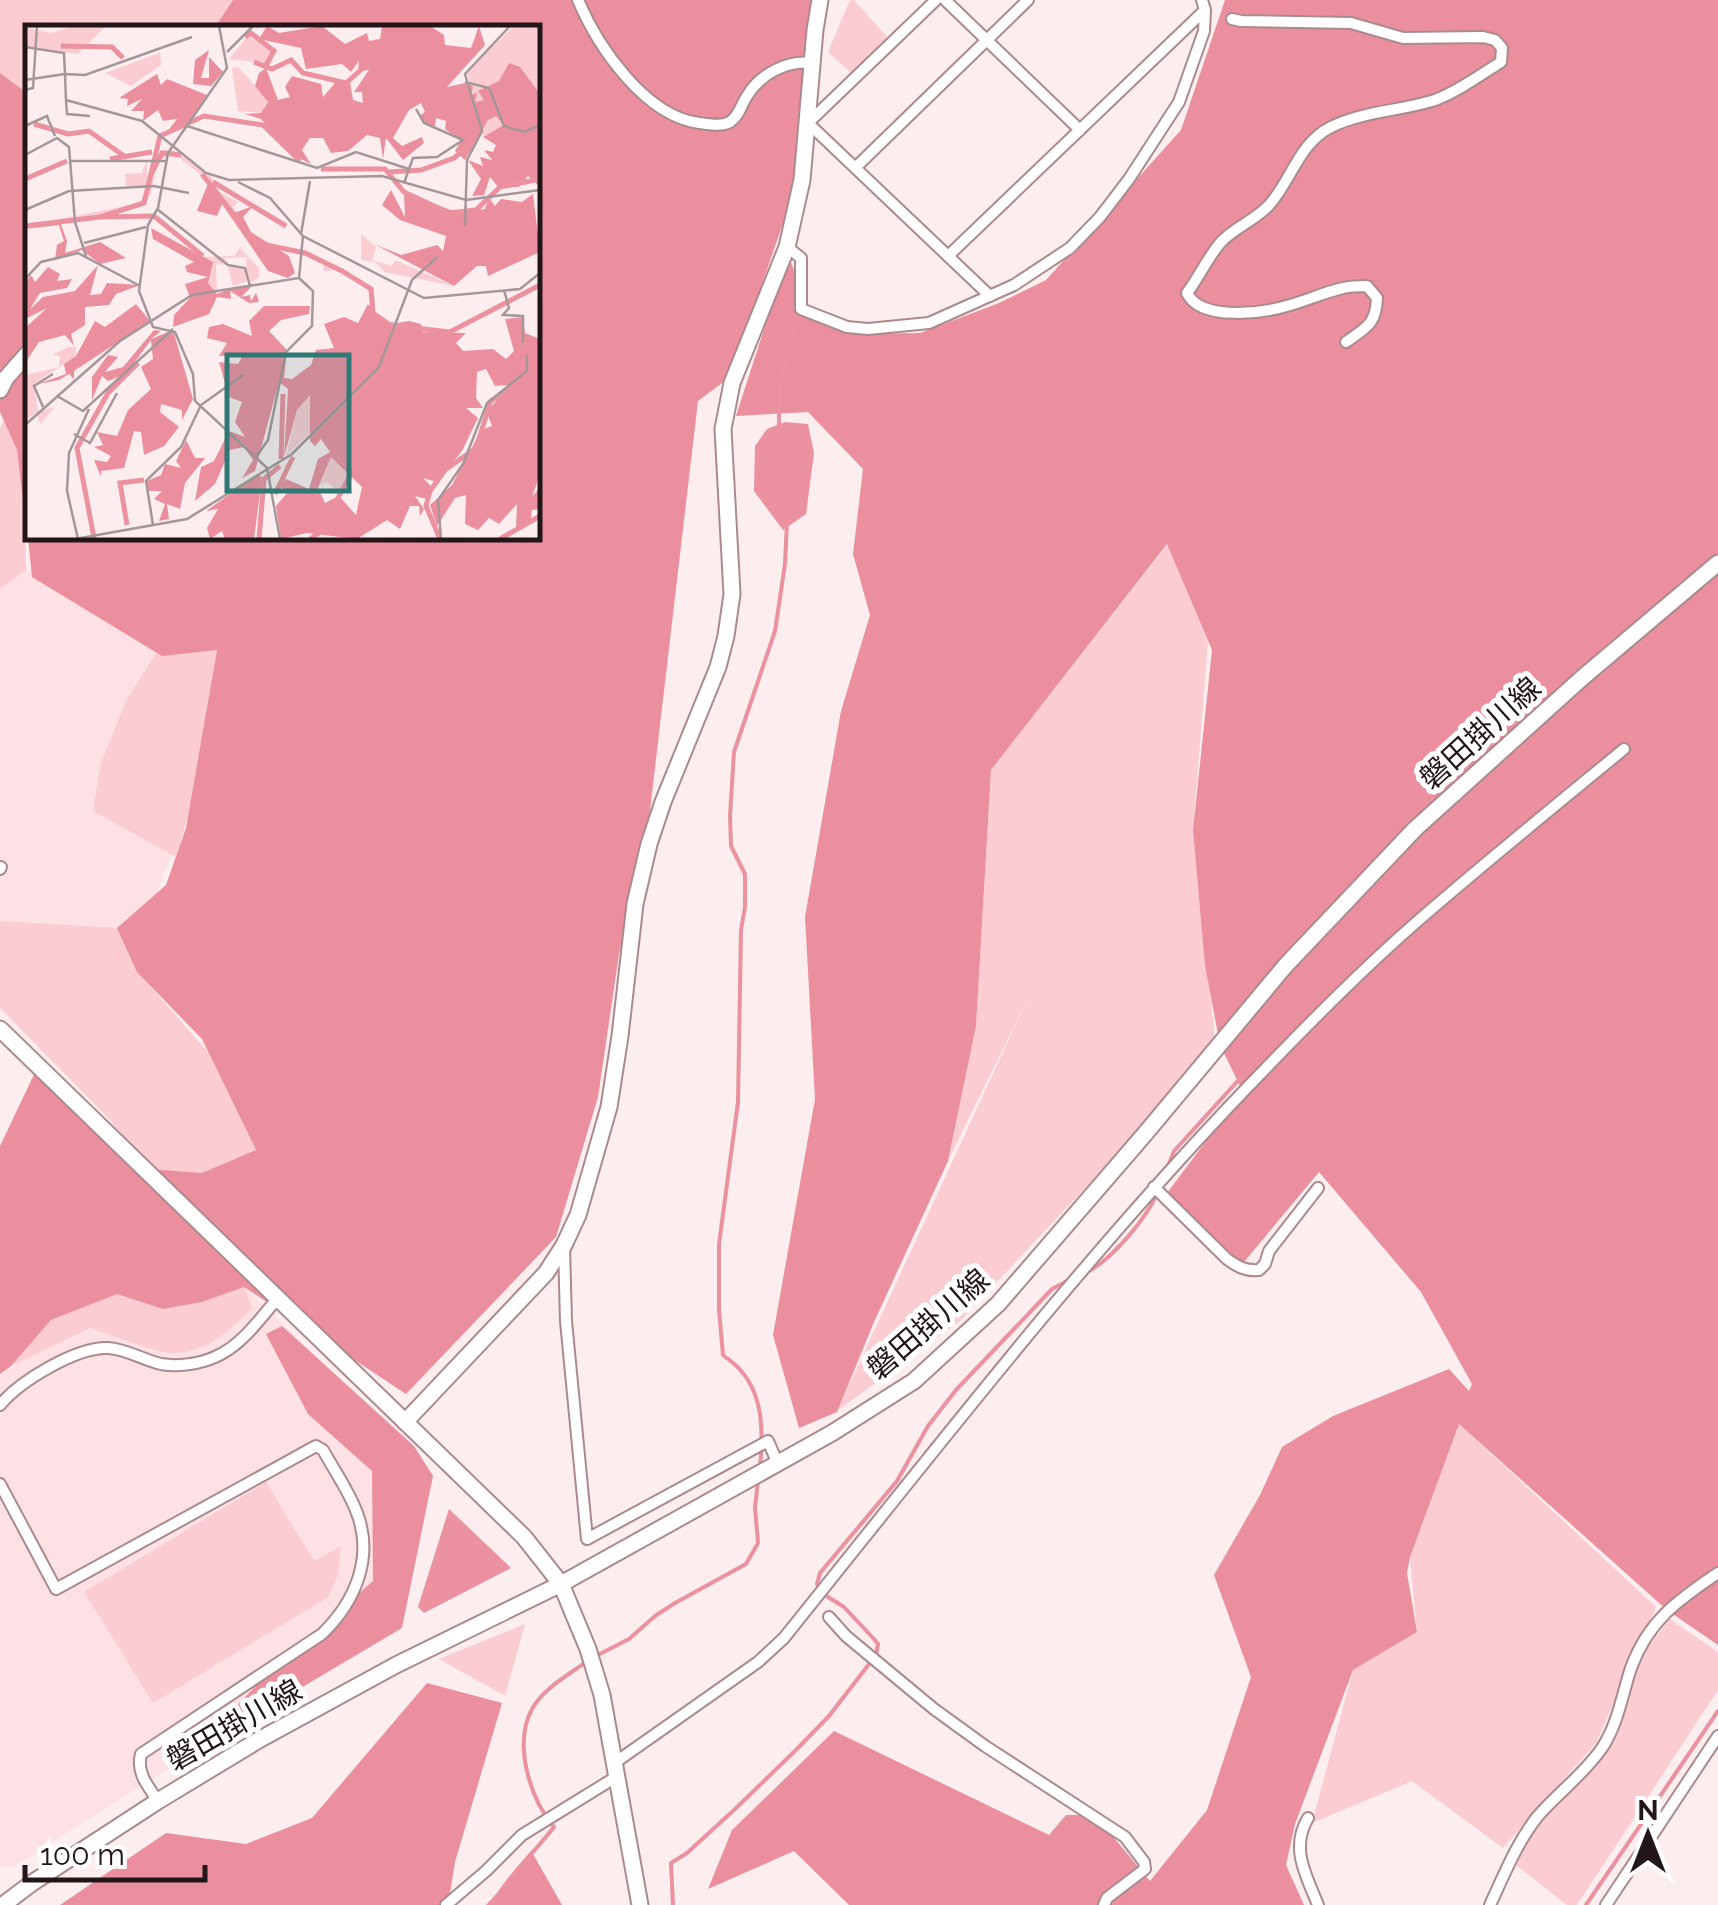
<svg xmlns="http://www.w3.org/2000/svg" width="1718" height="1905" font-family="Raleway,'Noto Sans JP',sans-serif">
<rect width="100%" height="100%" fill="#fcedef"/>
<g fill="#fde1e4">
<path d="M0 556 239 682 96 1047 0 939Z"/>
<path d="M88 1280H238L407 1446 363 1646 11 1868 0 1866V1341Z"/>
</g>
<g fill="#fbccd2">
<path d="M0 0H233L215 27 28 28 27 93 0 73Z"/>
<path d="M850 0H854L887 37 851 73 828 52Z"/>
<path d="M4 421 24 462 26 570 0 589V428Z"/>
<path d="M1168 544 1208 642 1193 830 1216 1049 960 1321 837 1411 1027 1000 948 1161 976 1026 991 770Z"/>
<path d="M217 649 189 812 176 857 93 811 101 763 126 701 156 653Z"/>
<path d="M0 921 117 928 151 987 208 1052 256 1150 210 1180 151 1175 111 1121 0 1008Z"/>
<path d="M244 1287 252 1308C233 1329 204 1354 173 1353 155 1353 109 1334 90 1328L11 1366 51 1320 117 1294 163 1309 202 1302Z"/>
<path d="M1459 1424 1656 1607 1596 1743 1503 1848 1412 1781 1312 1823 1353 1670 1417 1632 1410 1557Z"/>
<path d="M266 1482 314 1561 341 1546 338 1575 328 1597 153 1703 84 1592Z"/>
<path d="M1670 1619 1718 1652V1690L1577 1905H1567L1511 1861 1583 1771 1611 1730 1631 1669Z"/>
<path d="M525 1624 505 1696 439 1659Z"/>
</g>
<g fill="#eb8f9e">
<path d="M233 0H811L803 135 791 200 730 377 698 401 649 819 619 954 598 1097 556 1237 406 1394 244 1287 202 1302 163 1309 117 1294 51 1320 11 1366 0 1374V1146L38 1066 135 1168 202 1173 256 1150 202 1039 137 972 117 928 166 885 186 828 217 650 162 656 32 577 28 538H538V28L215 27Z"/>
<path d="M1225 0H1718V1645L1667 1610 1459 1424 1410 1557 1407 1573 1417 1632 1353 1670 1295 1824 1286 1865 1304 1905H849L794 1851 708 1889 732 1830 834 1731 1049 1835 1066 1815H1095L1150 1881 1207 1810 1251 1677 1214 1575 1260 1495 1282 1447 1333 1416 1449 1369 1469 1391 1472 1384 1421 1292 1319 1172 1239 1268 1164 1197 1243 1092 1220 1045 1205 965 1193 830 1212 650 1167 544 991 770 976 1026 948 1161 874 1322 837 1412 799 1428 773 1335 815 1099 805 917 841 711 870 615 853 554 863 469 808 412 736 416 788 255 798 280 797 314 851 334 920 333 999 303 1046 280 1181 130Z"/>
<path d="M0 73 27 93V535L17 450 0 412Z"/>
<path d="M282 1326 414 1446 433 1476 402 1628 235 1727 218 1724 282 1660 373 1581 372 1471 308 1414 266 1334Z"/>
<path d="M427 1683 502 1703 455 1862 448 1905H60L166 1833 246 1844 312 1818Z"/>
<path d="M533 1854 562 1905H486Z"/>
</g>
<g fill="#ec919f">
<path d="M785 422 808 424 814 453 806 514 783 530 754 491 755 446 767 429Z"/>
<path d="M449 1509 511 1568 424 1613 418 1607Z"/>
</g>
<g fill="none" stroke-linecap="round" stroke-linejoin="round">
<g stroke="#ec919f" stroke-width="4">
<path d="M779 429V387L799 311"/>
<path d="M1621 746 1718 675"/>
<path d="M1167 1169 1174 1151 1325 985 1516 822 1613 752"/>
<path d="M1085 1273C1111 1261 1146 1219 1158 1192"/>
<path d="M760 1467C763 1435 764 1398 742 1372 737 1365 729 1360 723 1355L719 1310V1244L738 1102 741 930 745 907V874L731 846 730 816 734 752 775 631 785 564 787 522"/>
<path d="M594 1657 629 1639 655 1616 675 1603 746 1564 758 1543 755 1507 758 1481"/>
<path d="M492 1905C508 1876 534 1853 554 1827 530 1799 513 1744 532 1709 543 1689 568 1675 586 1662"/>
<path d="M673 1905 671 1863 687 1853 734 1810 797 1749 829 1716 876 1655 878 1644 874 1639 844 1607 825 1595 817 1584 820 1573 897 1481 928 1426 956 1390 1052 1289 1067 1281"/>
<path d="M1586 1905 1718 1711"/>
</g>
<g stroke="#ab8a8e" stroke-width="14">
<g id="street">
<path d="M578 0C598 47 645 116 699 123 709 124 720 127 730 122 739 116 741 105 747 96 760 74 787 60 812 63"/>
<path d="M936 0 808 123 990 296"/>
<path d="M945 0 1080 130"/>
<path d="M1232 19 1241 21 1351 23 1403 38 1483 37 1495 40 1502 48 1501 62C1480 75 1459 91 1435 100 1401 111 1363 111 1331 127 1299 143 1292 179 1270 204 1256 220 1235 227 1221 242 1208 257 1199 277 1187 293 1201 322 1264 313 1290 305 1308 300 1325 292 1343 288 1351 286 1359 286 1367 286L1377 298C1376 324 1367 327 1346 342"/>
<path d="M856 167 1028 0"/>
<path d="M787 247 801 258V309L847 327 868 329 929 323 1014 285 1070 248 1100 217 1129 179 1179 102 1204 31 1205 10 1202 0"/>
<path d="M948 256 1205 10"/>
<path d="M0 869 1 867"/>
<path d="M1154 1187 1227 1259C1238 1267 1245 1271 1259 1270L1265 1264 1269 1251 1318 1188"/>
<path d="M564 1246 566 1321 587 1539 768 1441 778 1464"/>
<path d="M0 1405C20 1381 76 1347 108 1348 127 1349 143 1360 161 1364 178 1367 199 1364 215 1357 241 1346 259 1320 277 1299"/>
<path d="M0 1484 56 1589 316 1446 323 1450C334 1470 349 1491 357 1513 374 1558 355 1602 322 1634L141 1754C136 1773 148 1786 158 1801"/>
<path d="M829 1617 846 1636 934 1709 985 1746 1125 1837 1144 1862 1145 1869 1107 1898 1104 1905"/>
<path d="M613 1764 758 1662 784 1638C940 1444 1093 1245 1268 1066 1317 1015 1367 965 1420 919 1487 861 1556 805 1624 749"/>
<path d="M1308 1818C1290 1848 1306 1875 1318 1905"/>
<path d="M446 1905 486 1871 522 1835 616 1777"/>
<path d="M1490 1905C1504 1875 1517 1842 1538 1816 1558 1793 1584 1774 1602 1748 1618 1724 1622 1695 1631 1668 1648 1621 1678 1600 1718 1573"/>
<path d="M1606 1905 1718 1736"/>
</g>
</g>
<g stroke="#ab8a8e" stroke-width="19">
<g id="secondary">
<path d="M0 390 6 378 28 353"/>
<path d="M0 1029 524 1537 561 1584 588 1649 602 1695 640 1905"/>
<path d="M405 1422 546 1273 564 1245 578 1215 609 1107 620 1036 635 904 649 844 663 802 718 667 726 636 732 594 723 429 732 383 787 247 802 180 815 30 820 0"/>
<path d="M3 1905 32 1883 158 1801 257 1741 396 1665 561 1584 832 1433 914 1381 998 1304 1144 1135 1286 965 1415 829 1582 678 1718 563"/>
</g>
</g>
<use href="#street" stroke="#fff" stroke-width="10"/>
<use href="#secondary" stroke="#fff" stroke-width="15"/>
</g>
<g text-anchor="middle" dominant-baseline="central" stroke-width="10" stroke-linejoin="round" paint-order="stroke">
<g font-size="30" fill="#221618" stroke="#fff">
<text transform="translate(1480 733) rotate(-42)">磐田掛川線</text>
<text transform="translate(928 1324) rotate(-41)">磐田掛川線</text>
<text transform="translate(234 1725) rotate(-30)">磐田掛川線</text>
</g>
</g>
<g transform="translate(25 25)">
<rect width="515" height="515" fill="#fcedef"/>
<path d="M48 1H81L53 29 0 21V2L26 8ZM489 1H515V123L458 111 442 46ZM226 7 249 26 247 39 204 34ZM129 30 135 28 136 40 106 61 80 48ZM213 42 243 75 237 88 213 86 207 43ZM140 125H148L186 151 195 167 213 177 208 182 233 217 280 226 304 237 345 262 349 269 350 287 363 297 376 296 364 300 349 291 347 268 314 245 298 246 299 239 278 229 237 222 184 156 148 128 132 137 126 168 118 180 82 191 0 201 115 178 123 161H101L100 149 117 148 122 134V158L130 133ZM336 209 351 222 347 235 367 241 370 235 429 261 359 247 351 237 336 235ZM215 223 234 243V252L226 258 223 249V256L208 261 203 242 221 244 222 232 200 233 202 240 191 239 192 269 183 258 187 238 177 232 209 231ZM43 322H51V331L9 359 13 386 30 382 15 399 12 387 2 394 0 350 34 342 35 331 27 330ZM285 369 288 405 261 431 272 385ZM306 432 325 449 314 467 302 457 295 460Z" fill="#fbccd2"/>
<path d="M242 1 254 8 297 1 320 19 342 8 344 16 355 14 357 1H405L419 10 420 20 446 23 454 1 460 20 422 62 440 58 448 61 446 70 452 68 450 77 459 75 453 66 474 56 484 38 495 42 515 69 513 160 503 151 494 162 474 163 465 152 459 170 447 171 456 154 443 135 458 141 455 132 467 135 459 125 468 127 471 120 458 112 479 100 471 91 463 95 440 135 430 126 436 116 420 104 421 96 411 93 410 101 403 100 394 91 400 87 396 78 384 85 368 113 377 121 397 112 399 118 378 135 361 113 358 134 355 113 342 110 323 126 306 128 298 113H285L277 125 286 139 266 129 236 94 220 89 236 88 243 77 230 61 234 48 241 43 253 75 265 72 260 62 267 51 296 59 298 72 310 58 325 57 328 75 338 78 337 67H329L344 45 333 46 334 36 326 47 317 39 281 44 276 23 234 14ZM184 25 176 53H184V32L198 47 186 61 168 59 170 35ZM132 49 136 60 142 54 182 70 162 99 142 107 152 94 138 96 133 85 118 96 119 86H106L117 74 102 81 103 74 94 73ZM184 156 209 188 228 181 218 192 226 207 264 231 270 248 263 253 243 246 197 179 192 191 172 186ZM366 165 380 192 379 168 434 188 460 184 464 173 470 181 476 174 497 177 508 169 515 227 463 251 461 241H452L429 261 349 219 376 230 412 220 418 226 421 211 375 195 357 180ZM35 197 42 216 40 228 75 217 101 233 75 239 57 225 30 235 32 220 39 216 34 200 0 204V201ZM126 203 188 237 183 258 192 269 207 263 227 261 216 272 225 270 226 276 231 268 234 277 224 278 205 266 206 274 192 272 184 289 148 302 149 290 165 273 160 259 183 252 162 247 160 241 169 237 128 214ZM73 240 65 270 76 269 82 258 115 260 91 269 84 280 60 282V300L46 309 49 321 40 310 14 317 0 338V303L22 283 0 294 2 255 6 250 10 257 23 242 35 249 32 256 47 254 42 263 15 268 5 284 18 272 50 266ZM111 279 125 296 49 346V354L44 349 34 355 13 359 41 349 39 339 51 331 70 296 80 302ZM343 279 361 300 384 296 396 299 397 307 441 308 431 318 438 326 468 324 481 334 489 326 480 294 498 292 500 308 515 314V449L507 472 515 462V484L507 485 505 499 491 504 492 479 474 499 464 493 453 505 440 499 441 470 430 473 412 501 405 480 427 460 456 405 467 401 462 388 483 360 470 361 461 344 452 347 451 373 458 383H441L453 393 437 426 412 457 398 453 407 462 402 474 390 471 399 484 395 491 394 481H385L375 504 362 495 332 514 282 508 256 514 251 481 263 467 254 461 261 454 284 464 293 434 305 427 296 414 290 421 285 416V370L272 385 259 432 263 364 254 357 230 446 217 453 228 435 219 422 205 425 190 459 170 476 176 442 189 436 204 406 220 412 210 397 217 377 204 372 194 337 213 339 218 330 194 331 202 318 182 313 184 302 198 299 227 311 224 296 239 281H285L284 289 256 295 244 306 262 325 259 353 267 354 286 340 291 325 309 323 299 299 319 292 333 298ZM306 432 337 462 331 490 314 471 300 478 293 463ZM129 305 136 306 126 314 148 305 168 374 157 395V385L136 379 135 387 154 402 139 421 119 430 116 407 109 406 99 443 76 446V452L69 435 82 437 86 431 69 422 78 420 72 407 92 411 103 385 126 364 116 342 128 334 126 315 101 349 83 356 77 351 67 375V352L83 330 93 332 80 347 98 342ZM161 415 170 433H180L160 458 155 484 142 479 144 494 134 496 140 479 129 474 137 466H122V456L136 450 140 439 156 443 151 436ZM232 450 237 452 229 514H200L197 506 185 514 182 503 193 484 181 486Z" fill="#eb8f9e" fill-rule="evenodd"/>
<path fill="none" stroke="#ec919f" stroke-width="5" d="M220 12 226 8 249 26 241 40M36 21 87 22 98 33M229 37 247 44 266 35 278 48 321 58 338 43 355 40M9 99 43 109 64 106 99 131M85 134 127 127M296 144H360L379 167 424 188 451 185 475 162 515 154M364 147 396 145 429 133 447 117M177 149 231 218 280 228 317 246 346 264 348 288 365 300 425 307 515 260M125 151 137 128 156 130M0 154 42 136M188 157 261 201M76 192 129 191 178 231M0 201 75 192 119 178 135 111 179 91 238 100 275 136M320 382 366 339 380 335M256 434 258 369M250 469 268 432M102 500 95 458 119 455M69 513 52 423 83 368 113 338M234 514 239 454 255 441M285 514 294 508 352 401 387 379M415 514 401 481 405 466 420 445 451 423 466 376 489 361M475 514 515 491"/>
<path fill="none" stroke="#a59799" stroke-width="2.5" d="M194 1 202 43 143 128 133 183 123 200 114 266 128 302 150 307 168 349 170 376 242 443 255 514M0 22 39 28 40 49 60 50 167 12M202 27 228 1M0 55 40 49 41 75 117 96 181 148 204 155 357 151 441 175 515 165M440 57 464 63 479 101 499 107 515 100M0 65 8 63 12 1M41 75 42 89 65 91M0 101 22 91 30 111M162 101 292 143 331 127 384 144M0 130 32 113 44 122 50 197 61 231M45 136H141M213 157 245 173 278 211 399 273 495 264 515 248M379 158 388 133 412 132 438 115 399 98 391 84M132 184 203 240 220 243 225 261M0 185 44 166 129 161 164 168M440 201 442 135 457 106 440 49 485 1M276 209 285 156M59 218 121 202M0 254 16 237 53 228 115 261M479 265 484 283 478 290 498 291V318M32 371 58 386 148 304M18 382 9 361 28 349M0 400 95 316 167 270 274 253 278 211M49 409 65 418 92 368M231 432 243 415 261 327 287 301 288 266 274 253M128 500 121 456 156 422 176 380 218 350M50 514 162 494 267 429 354 342 387 255 412 232M53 514 42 466 44 428 64 384M416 514 413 475 438 439 462 378 502 346V330"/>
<path fill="#2f7874" fill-opacity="0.15" stroke="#2f7874" stroke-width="5" d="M202 330H324V466H202Z"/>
<rect width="515" height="515" fill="none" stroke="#221618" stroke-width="5"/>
</g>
<g transform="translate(1648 1835)" stroke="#ffffff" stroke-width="8" paint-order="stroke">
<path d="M0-8L18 38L0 25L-18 38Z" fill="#221618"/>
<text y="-15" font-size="28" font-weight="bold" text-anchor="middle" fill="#221618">N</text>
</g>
<path d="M25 1865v15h180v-15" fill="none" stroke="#221618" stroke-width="5"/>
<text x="40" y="1865" font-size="30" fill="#221618" stroke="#ffffff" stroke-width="8" paint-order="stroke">100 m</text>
</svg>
